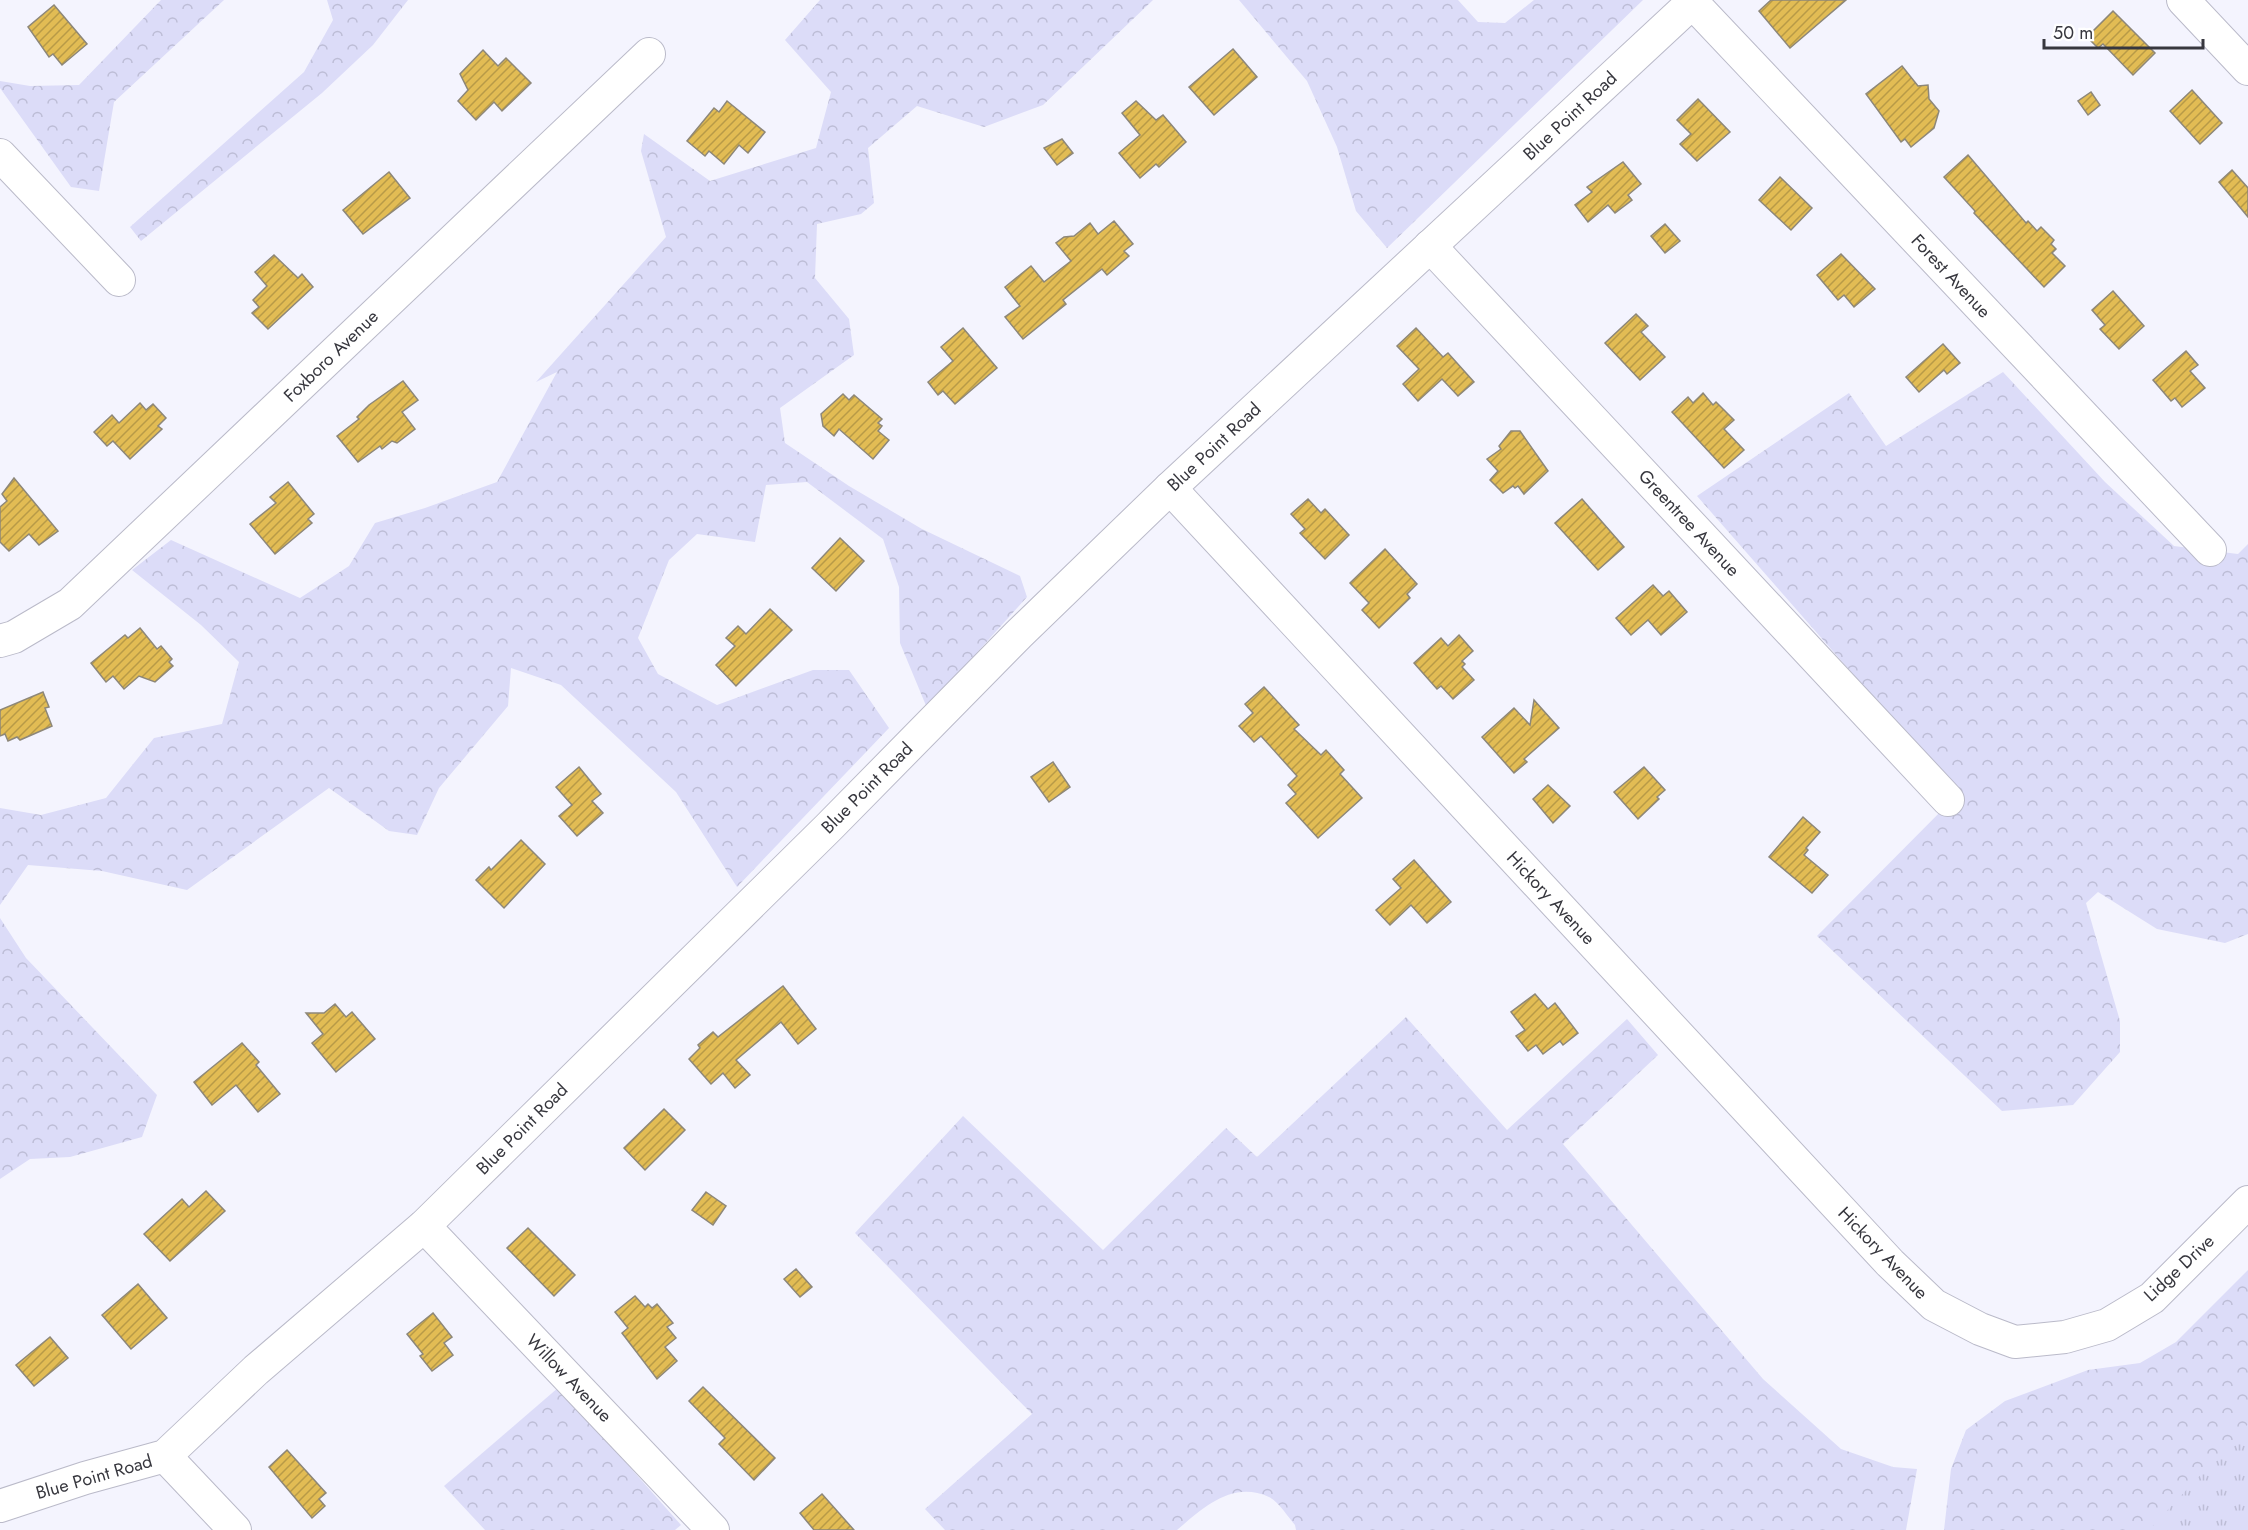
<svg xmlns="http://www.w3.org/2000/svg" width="2248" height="1530" font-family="Jost,sans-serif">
<defs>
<pattern id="forest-crowns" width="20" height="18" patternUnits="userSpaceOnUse" patternTransform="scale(1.5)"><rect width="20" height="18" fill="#dcdcf8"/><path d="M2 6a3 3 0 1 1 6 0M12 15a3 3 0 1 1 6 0" fill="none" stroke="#bdbdd6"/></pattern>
<pattern id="park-tufts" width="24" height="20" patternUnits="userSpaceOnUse" patternTransform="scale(1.5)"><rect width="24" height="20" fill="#dcdcf8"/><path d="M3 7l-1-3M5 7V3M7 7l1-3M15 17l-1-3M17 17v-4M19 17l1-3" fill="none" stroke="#bdbdd6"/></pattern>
<pattern id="building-hatch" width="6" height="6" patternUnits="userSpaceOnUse" patternTransform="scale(1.5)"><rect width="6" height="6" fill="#e2bc54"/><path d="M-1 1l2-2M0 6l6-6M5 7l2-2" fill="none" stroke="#b89a47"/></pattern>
</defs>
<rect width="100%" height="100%" fill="#f4f4fe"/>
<g fill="url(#forest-crowns)">
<path d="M161 0H224L114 102 99 191 71 187 0 88V81L30 86 79 85Z"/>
<path d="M327 0H408L373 45 322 93 141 241 130 227 304 72 333 20Z"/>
<path d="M820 0H1153L1043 105 984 127 917 106 868 148 874 203 861 214 817 224 815 278 849 319 854 355 780 408 785 443 849 486 922 529 1020 576 1027 597 927 708 900 643 899 587 883 539 807 482 766 485 755 542 697 534 669 560 638 638 658 674 717 705 813 670H849L889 728 737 887 676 792 561 685 511 668 508 706 439 788 417 835 389 831 329 788 187 890 102 871 28 865 0 905V808L41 815 106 798 154 738 222 724 239 662 201 625 132 570 171 540 300 598 349 566 375 523 425 508 497 482 557 372 536 382 666 237 641 151 644 134 710 181 816 148 831 92 785 40Z"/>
<path d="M1239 0H1458L1478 22 1505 23 1534 0H1643L1387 248 1356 211 1337 147 1307 81Z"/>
<path d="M2003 372 2105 482 2174 546 2238 554 2248 544V934L2225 943 2157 929 2098 892 2086 903 2120 1021V1052L2073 1105 2002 1111 1817 936 1958 794 1697 496 1849 393 1886 446Z"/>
<path d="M0 918 26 958 157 1095 142 1137 70 1157 30 1159 0 1179Z"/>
<path d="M1406 1017 1507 1130 1627 1019 1658 1055 1563 1144 1763 1379 1841 1449 1893 1467 1917 1469 1906 1530H1296L1295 1525C1288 1517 1278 1501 1269 1497 1232 1480 1203 1508 1177 1530H945L925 1509 1032 1414 855 1233 963 1116 1103 1250 1226 1128 1257 1157Z"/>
<path d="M2248 1270V1530H1944L1951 1469 1966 1430 2005 1401 2088 1370 2140 1363 2176 1342Z"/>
<path d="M559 1387 681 1525 675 1530H485L444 1486Z"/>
</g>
<path fill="url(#park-tufts)" d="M2248 1424V1530H2149Z"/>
<g fill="url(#building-hatch)" stroke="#8d8779" stroke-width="1.5">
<path d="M1771 0H1846L1790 48 1759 11Z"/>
<path d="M54 5 87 44 62 65 53 54 49 57 28 27Z"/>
<path d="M2113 11 2155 53 2133 75 2103 44 2098 48 2087 37Z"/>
<path d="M1233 49 1257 77 1214 115 1189 87Z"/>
<path d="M483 50 498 66 506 58 531 83 502 111 494 102 476 120 458 101 468 90 460 74Z"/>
<path d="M1902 66 1918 86 1928 85 1929 99 1939 111 1934 128 1911 147 1905 139 1901 142 1866 94Z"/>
<path d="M2192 90 2222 123 2200 144 2170 111Z"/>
<path d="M2091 92 2100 105 2088 115 2078 101Z"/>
<path d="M1698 99 1730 132 1697 161 1680 144 1691 134 1677 120Z"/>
<path d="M727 101 765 132 748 153 739 145 724 164 709 151 705 156 687 141 714 108 719 112Z"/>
<path d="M1136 101 1156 120 1163 115 1186 142 1159 167 1156 164 1140 178 1119 153 1140 135 1122 113Z"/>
<path d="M1062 139 1073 153 1057 165 1044 148Z"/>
<path d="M1968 155 2026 223 2028 221 2037 231 2041 227 2054 240 2051 244 2056 249 2052 253 2065 266 2044 287 1974 213 1975 211 1944 177Z"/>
<path d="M1623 162 1641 184 1628 195 1632 200 1615 213 1608 205 1588 222 1575 205 1592 192 1587 187Z"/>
<path d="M2232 170 2248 188V217L2219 182Z"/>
<path d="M389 172 410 198 363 234 343 210Z"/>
<path d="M1780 177 1812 208 1791 230 1759 200Z"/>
<path d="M1114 221 1133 244 1124 251 1129 256 1107 275 1102 269 1098 272 1063 300 1066 304 1023 339 1005 317 1020 306 1005 287 1031 266 1044 282 1071 261 1056 243 1064 237 1074 236 1090 223 1098 234Z"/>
<path d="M1665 224 1680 241 1665 253 1651 236Z"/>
<path d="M1841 254 1875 289 1854 307 1844 295 1838 300 1817 275Z"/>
<path d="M274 255 298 278 302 274 313 287 268 329 252 313 259 307 253 300 267 286 255 272Z"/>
<path d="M2113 291 2144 326 2119 349 2100 329 2105 325 2092 310Z"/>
<path d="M1636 314 1648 326 1641 332 1665 357 1640 380 1605 343Z"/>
<path d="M963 328 997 368 955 404 943 391 938 395 928 382 953 361 941 347Z"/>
<path d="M1416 328 1443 357 1448 353 1474 382 1458 396 1442 379 1418 401 1403 384 1419 369 1397 346Z"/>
<path d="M1943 344 1960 363 1947 374 1944 370 1919 392 1906 377Z"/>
<path d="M2186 351 2198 365 2190 371 2205 388 2182 407 2175 398 2171 401 2153 380Z"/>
<path d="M403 381 418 400 402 412 415 429 397 443 392 441 382 449 380 446 358 462 337 436 359 419 357 417 369 405Z"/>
<path d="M1703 393 1713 405 1716 402 1734 420 1724 429 1744 450 1724 468 1672 412 1688 397 1693 403Z"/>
<path d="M843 394 849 400 854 395 882 419 878 423 882 426 878 431 889 440 873 459 839 429 834 436 823 426 821 414Z"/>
<path d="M140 403 146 410 153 404 166 418 158 426 162 429 130 459 113 441 107 446 94 432 112 415 119 423Z"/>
<path d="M1511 431H1520L1548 471 1524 494 1518 486 1515 488 1513 486 1503 493 1490 480 1498 471 1487 459 1501 449 1499 446Z"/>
<path d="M14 478 58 531 39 545 29 534 9 551 0 542V507L7 501 2 494Z"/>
<path d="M288 482 314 514 308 519 312 523 275 554 250 524 276 503 270 497Z"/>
<path d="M1308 499 1321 513 1325 509 1349 535 1325 559 1300 533 1305 529 1291 514Z"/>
<path d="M1582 499 1624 547 1598 570 1555 523Z"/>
<path d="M840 538 864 561 836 591 812 568Z"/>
<path d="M1385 549 1417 584 1407 594 1410 598 1379 628 1362 610 1369 603 1350 583Z"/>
<path d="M1653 585 1663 596 1669 591 1687 612 1661 635 1648 620 1631 635 1616 618Z"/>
<path d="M770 609 792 630 736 686 716 665 735 646 726 638 738 626 746 634Z"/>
<path d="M140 628 157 649 161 646 172 659 169 662 173 666 155 682 139 676 124 689 113 676 106 682 91 663 125 635 128 638Z"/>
<path d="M1459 635 1473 651 1462 661 1465 664 1462 667 1474 680 1453 699 1441 686 1437 689 1414 663 1441 638 1448 646Z"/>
<path d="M1264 687 1299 725 1294 729 1321 755 1326 750 1344 770 1340 774 1362 798 1318 838 1286 803 1296 794 1288 785 1297 776 1261 736 1254 742 1239 726 1253 713 1245 704Z"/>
<path d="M43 692 49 707 45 708 52 726 20 740 17 737 8 741 5 734 0 736V710Z"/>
<path d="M1534 700 1559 728 1524 759 1527 762 1514 773 1482 737 1514 708 1530 725Z"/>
<path d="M1053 762 1070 787 1049 802 1031 777Z"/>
<path d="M579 767 601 794 592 801 603 813 577 836 559 816 572 805 556 787Z"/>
<path d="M1644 767 1665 790 1657 797 1659 799 1638 819 1614 792Z"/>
<path d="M1548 785 1570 806 1553 823 1533 799Z"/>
<path d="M1803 817 1820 832 1806 848 1808 850 1804 855 1828 875 1812 893 1769 857Z"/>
<path d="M521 840 545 864 504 908 476 880 489 867 491 870Z"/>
<path d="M1414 860 1451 902 1427 923 1411 905 1390 925 1376 910 1401 888 1393 879Z"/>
<path d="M783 986 816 1029 798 1044 781 1022 736 1060 750 1075 735 1088 723 1073 711 1084 689 1059 700 1048 698 1045 713 1032 718 1037Z"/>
<path d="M1535 994 1548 1009 1555 1003 1578 1033 1563 1045 1560 1041 1543 1054 1536 1045 1528 1051 1516 1036 1525 1030 1511 1012Z"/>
<path d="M335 1004 346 1017 352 1012 375 1039 336 1072 312 1043 323 1034 306 1013H324Z"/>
<path d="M242 1043 259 1062 256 1065 280 1094 258 1112 236 1085 212 1105 194 1082Z"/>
<path d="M664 1109 685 1130 645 1170 624 1148Z"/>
<path d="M206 1191 225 1211 170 1261 144 1234 182 1199 189 1207Z"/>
<path d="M706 1192 726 1206 713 1225 692 1210Z"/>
<path d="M528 1228 575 1275 554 1296 507 1248Z"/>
<path d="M796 1269 812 1287 800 1297 784 1279Z"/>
<path d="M138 1284 167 1318 131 1349 102 1315Z"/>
<path d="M635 1296 645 1307 648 1304 652 1308 657 1304 673 1323 667 1327 676 1338 665 1347 677 1361 657 1379 622 1333 628 1328 615 1312Z"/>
<path d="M433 1313 452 1337 444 1343 453 1355 432 1371 420 1356 423 1354 407 1334Z"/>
<path d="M50 1337 68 1358 34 1386 16 1365Z"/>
<path d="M703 1387 775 1458 754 1480 719 1444 725 1438 689 1401Z"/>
<path d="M287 1450 326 1493 319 1499 325 1506 312 1518 269 1467Z"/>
<path d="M822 1494 854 1530H814L800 1513Z"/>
</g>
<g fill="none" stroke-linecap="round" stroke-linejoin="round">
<g stroke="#babac9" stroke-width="34">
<g id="minor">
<path d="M2183 0 2248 69"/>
<path d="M1692 2 2210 550"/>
<path d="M0 155 119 280"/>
<path d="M1430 246 1948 800"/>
<path d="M1170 488 1890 1263 1934 1305 1980 1329 2015 1342 2065 1337 2107 1325 2152 1298 2248 1202"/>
<path d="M0 641 14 637 70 604 649 54"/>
<path d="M424 1226 713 1530"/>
<path d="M165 1456 235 1530"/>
<path d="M0 1506 85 1478 165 1456 256 1370 424 1226 829 827 1019 634 1170 488 1695 0"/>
</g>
</g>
<use href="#minor" stroke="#fff" stroke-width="32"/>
</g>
<g text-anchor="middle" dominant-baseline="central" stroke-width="5" stroke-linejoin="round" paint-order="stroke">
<g font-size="18" fill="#37373e" stroke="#fff">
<text transform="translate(1570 116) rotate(-43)">Blue Point Road</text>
<text transform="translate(1951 276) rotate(47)">Forest Avenue</text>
<text transform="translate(331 356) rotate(-44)">Foxboro Avenue</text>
<text transform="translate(1214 447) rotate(-43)">Blue Point Road</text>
<text transform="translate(1689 523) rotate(47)">Greentree Avenue</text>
<text transform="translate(867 788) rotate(-45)">Blue Point Road</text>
<text transform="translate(1551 898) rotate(47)">Hickory Avenue</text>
<text transform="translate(522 1129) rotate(-45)">Blue Point Road</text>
<text transform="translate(1883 1253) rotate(46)">Hickory Avenue</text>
<text transform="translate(2179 1268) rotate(-43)">Lidge Drive</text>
<text transform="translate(569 1378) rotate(46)">Willow Avenue</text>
<text transform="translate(94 1477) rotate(-16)">Blue Point Road</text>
</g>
</g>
<path d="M2044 39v9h159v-9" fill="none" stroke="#37373e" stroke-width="3"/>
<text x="2053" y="39" font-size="18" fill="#37373e" stroke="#ffffff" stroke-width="4.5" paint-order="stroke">50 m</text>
</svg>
